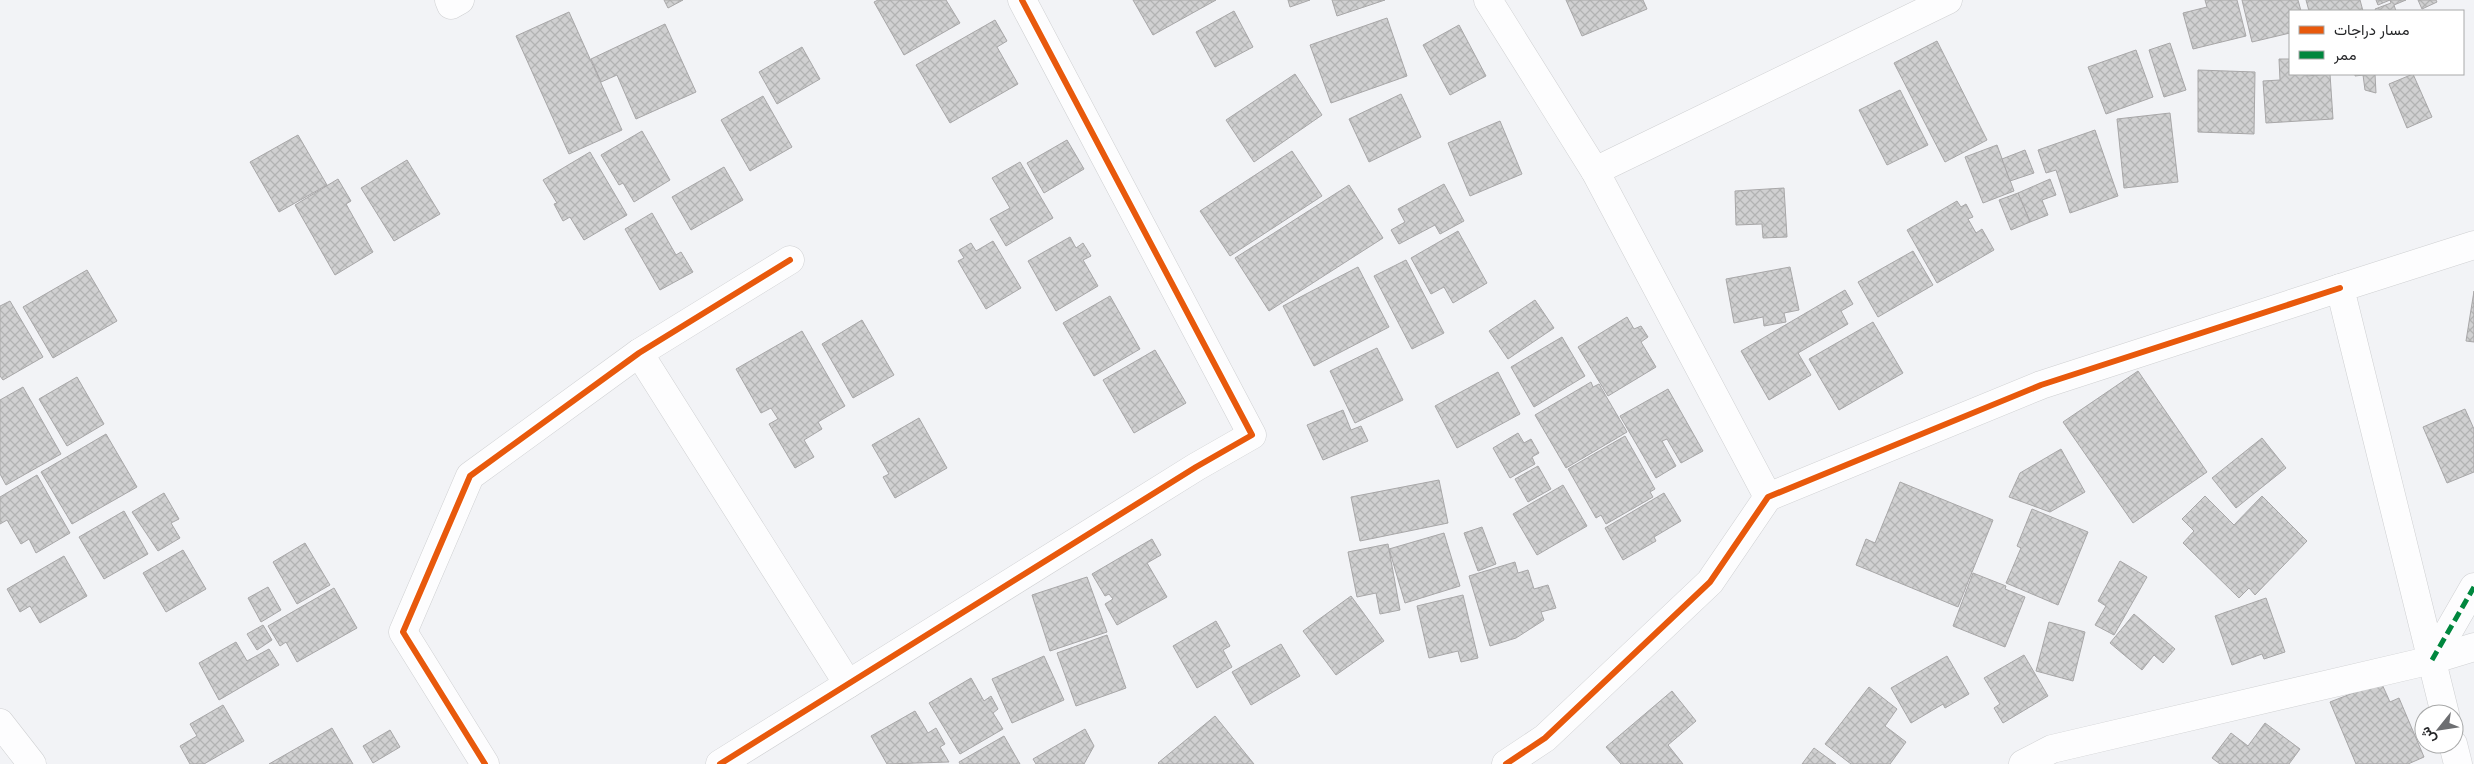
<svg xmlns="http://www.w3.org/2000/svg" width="2474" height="764" font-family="Montserrat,Vazirmatn,sans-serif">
<defs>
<pattern id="building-cross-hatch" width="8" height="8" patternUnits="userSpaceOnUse" patternTransform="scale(1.25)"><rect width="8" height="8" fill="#d0d0d1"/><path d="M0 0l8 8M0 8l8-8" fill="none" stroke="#b2b3b3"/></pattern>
</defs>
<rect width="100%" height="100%" fill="#f2f3f6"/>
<g fill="url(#building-cross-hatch)" stroke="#a8a7a8">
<path d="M664 0H683L668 8Z"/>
<path d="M878 0H946L960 23 904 55 874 2Z"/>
<path d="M1133 0H1216L1153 35Z"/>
<path d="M1288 0H1310L1290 7Z"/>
<path d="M1332 0H1385L1337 16Z"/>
<path d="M1566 0H1643L1647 9 1582 36Z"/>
<path d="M2205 0H2237L2246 36 2193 49 2183 13 2207 7Z"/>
<path d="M2242 0H2298L2301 11H2290V33L2252 42Z"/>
<path d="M2306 0H2360L2363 11H2309Z"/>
<path d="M2376 0H2406L2394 5 2396 11H2376L2375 9 2391 3 2390 0 2378 5Z"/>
<path d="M2418 0H2436L2437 2 2422 9Z"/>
<path d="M1234 11 1253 47 1215 67 1196 32Z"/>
<path d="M569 12 622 130 569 154 516 36Z"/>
<path d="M1387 18 1407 76 1331 103 1310 45Z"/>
<path d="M995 20 1007 41 997 47 1018 84 950 123 916 65Z"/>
<path d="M665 24 696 92 636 119 617 75 601 82 591 59Z"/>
<path d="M1459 25 1486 76 1450 95 1423 45Z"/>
<path d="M1937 41 1987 140 1945 162 1894 63Z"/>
<path d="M2170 43 2186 90 2164 97 2149 50Z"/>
<path d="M802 47 820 79 777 104 759 72Z"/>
<path d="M2136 50 2153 97 2106 114 2088 67Z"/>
<path d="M2279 59H2290V74H2307V76L2330 74 2333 119 2266 123 2263 81 2280 80Z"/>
<path d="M2198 70 2255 72 2254 134 2198 132Z"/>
<path d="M1295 74 1322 115 1254 162 1226 120Z"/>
<path d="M2355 74H2375L2376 93 2365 90 2363 75 2355 76Z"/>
<path d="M2413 74 2432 117 2407 128 2389 84Z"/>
<path d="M1900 90 1928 145 1887 165 1859 110Z"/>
<path d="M1401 94 1421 137 1369 162 1349 119Z"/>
<path d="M763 96 792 147 750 171 721 120Z"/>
<path d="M2170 113 2178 182 2124 188 2117 119Z"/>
<path d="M1500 121 1522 174 1470 196 1448 143Z"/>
<path d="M2095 130 2118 196 2070 213 2056 170 2046 173 2038 150Z"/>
<path d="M642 131 670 180 634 202 623 183 619 185 601 155Z"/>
<path d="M298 135 327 185 279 212 250 162Z"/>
<path d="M1067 140 1084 169 1044 193 1027 163Z"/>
<path d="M1997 145 2014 191 1983 203 1965 157Z"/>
<path d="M2025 150 2034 173 2010 181 2002 159Z"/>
<path d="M1292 151 1322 196 1230 256 1200 211Z"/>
<path d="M590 152 627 215 584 240 570 217 563 221 554 204 557 203 543 180Z"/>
<path d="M407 160 440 214 394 241 361 188Z"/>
<path d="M1020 162 1053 218 1006 246 990 219 1010 208 992 178Z"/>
<path d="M724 167 743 200 691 230 672 197Z"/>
<path d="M338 179 351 201 346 204 373 252 335 275 295 205Z"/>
<path d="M2050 179 2056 195 2042 200 2048 215 2030 222 2018 193Z"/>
<path d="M1444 184 1464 221 1440 234 1435 225 1399 244 1391 230 1405 222 1398 209Z"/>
<path d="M1349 185 1383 238 1269 311 1235 258Z"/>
<path d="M1784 188 1787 237 1763 238 1762 224 1736 225 1735 191Z"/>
<path d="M2018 193 2030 222 2011 230 1999 200Z"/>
<path d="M1957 201 1961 207 1966 204 1973 217 1968 219 1976 233 1982 229 1994 250 1937 283 1907 230Z"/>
<path d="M652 213 676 255 681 252 693 272 660 290 625 229Z"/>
<path d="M1458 231 1487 283 1453 303 1444 287 1431 294 1411 258Z"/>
<path d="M1070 237 1076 248 1083 243 1091 256 1083 260 1098 286 1056 311 1028 261Z"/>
<path d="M993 241 1021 288 986 309 958 261 964 258 959 250 971 243 976 251Z"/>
<path d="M1913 251 1933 285 1878 317 1858 282Z"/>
<path d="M1406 260 1444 333 1412 349 1374 276Z"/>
<path d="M1358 267 1389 327 1314 366 1283 306Z"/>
<path d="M1790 267 1799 310 1784 313 1786 322 1764 326 1763 317 1734 323 1726 279Z"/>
<path d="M87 270 117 321 53 358 23 307Z"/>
<path d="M1845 290 1853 304 1841 311 1848 324 1798 353 1811 375 1769 400 1741 351Z"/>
<path d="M2474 291V342L2466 341Z"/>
<path d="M1110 296 1140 349 1094 376 1063 323Z"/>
<path d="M1535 300 1554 328 1508 359 1489 331Z"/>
<path d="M10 301 43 357 3 380 0 376V306Z"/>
<path d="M1627 317 1634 329 1641 326 1648 337 1641 342 1656 367 1608 396 1578 347Z"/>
<path d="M862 320 894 375 853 398 822 344Z"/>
<path d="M1873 322 1903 373 1839 410 1809 359Z"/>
<path d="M802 331 845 406 818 422 822 429 804 440 814 457 795 468 769 424 778 419 771 408 761 413 736 369Z"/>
<path d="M1562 337 1585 376 1534 407 1511 367Z"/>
<path d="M1377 348 1403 400 1355 423 1330 371Z"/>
<path d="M1155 350 1186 403 1134 433 1103 380Z"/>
<path d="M2138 371 2207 472 2133 523 2063 422Z"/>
<path d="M1498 372 1520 414 1457 448 1435 406Z"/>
<path d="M77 377 104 424 67 446 39 399Z"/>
<path d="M1591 382 1593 387 1599 384 1627 432 1566 468 1535 415Z"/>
<path d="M23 387 61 454 6 485 0 474V400Z"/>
<path d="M1668 389 1703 451 1681 463 1667 439 1662 441 1676 466 1656 478 1620 416Z"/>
<path d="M2465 409 2474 429V472L2447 483 2423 427Z"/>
<path d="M1343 410 1351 430 1361 426 1368 441 1323 460 1307 425Z"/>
<path d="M919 418 947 468 895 498 883 477 889 474 872 445Z"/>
<path d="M1518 433 1524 443 1531 439 1539 453 1532 457 1535 464 1510 478 1493 448Z"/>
<path d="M106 434 137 487 72 524 41 472Z"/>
<path d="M1625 436 1655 489 1650 492 1653 497 1606 524 1601 515 1596 518 1568 469Z"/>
<path d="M2262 438 2286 468 2236 508 2212 478Z"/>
<path d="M2061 449 2085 492 2050 512 2009 497 2020 473Z"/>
<path d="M1538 466 1551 489 1528 502 1515 479Z"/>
<path d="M37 475 70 533 36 553 29 539 21 544 7 520 0 524V497Z"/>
<path d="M1439 480 1448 523 1360 541 1351 497Z"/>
<path d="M1900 482 1993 520 1958 607 1856 565 1866 539 1875 543Z"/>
<path d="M1563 485 1587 526 1537 555 1513 514Z"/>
<path d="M164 493 179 519 171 523 180 538 158 551 132 512Z"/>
<path d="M1664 493 1681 521 1654 537 1656 541 1623 560 1605 528Z"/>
<path d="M2205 496 2234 525 2262 496 2307 541 2255 595 2249 588 2239 598 2183 543 2194 531 2182 519Z"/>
<path d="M2032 509 2088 532 2058 605 2006 583 2021 548 2017 546Z"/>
<path d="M124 511 148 554 104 579 79 537Z"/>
<path d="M1482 527 1496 564 1478 571 1464 533Z"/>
<path d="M1444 533 1460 586 1405 603 1389 549Z"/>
<path d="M1152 539 1161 555 1147 563 1167 597 1117 625 1105 604 1113 599 1109 594 1105 596 1092 574Z"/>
<path d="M305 543 330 585 297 604 273 562Z"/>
<path d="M1388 544 1400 610 1380 614 1376 593 1357 597 1348 552Z"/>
<path d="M183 550 206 589 166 612 143 573Z"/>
<path d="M64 556 87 596 40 623 30 606 20 612 7 589Z"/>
<path d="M2120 561 2147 577 2114 635 2095 625 2106 606 2098 601Z"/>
<path d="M1515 562 1518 573 1528 570 1534 589 1548 585 1556 608 1541 612 1544 620 1516 638 1490 646 1469 576Z"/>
<path d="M1973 573 2006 586 2005 589 2025 597 2005 647 1953 626Z"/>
<path d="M1087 577 1107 632 1050 651 1032 595Z"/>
<path d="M268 587 281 610 261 622 248 598Z"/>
<path d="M334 588 357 628 297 662 286 642 280 646 268 626Z"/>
<path d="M1463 595 1478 658 1461 662 1458 651 1429 658 1417 606Z"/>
<path d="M1351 596 1384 641 1336 675 1303 631Z"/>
<path d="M2266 598 2285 652 2264 659 2262 654 2232 665 2215 616Z"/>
<path d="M2134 614 2175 649 2163 663 2154 655 2142 670 2110 643Z"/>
<path d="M1216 621 1230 646 1223 650 1232 667 1197 688 1173 646Z"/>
<path d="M2049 622 2085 632 2073 681 2036 671Z"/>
<path d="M263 625 272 640 257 650 247 634Z"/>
<path d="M1107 635 1126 688 1076 706 1057 653Z"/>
<path d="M236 642 247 661 269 649 279 665 219 700 199 663Z"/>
<path d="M1281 644 1300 676 1251 705 1232 672Z"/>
<path d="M2024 655 2048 696 2003 723 1994 708 2000 704 1984 678Z"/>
<path d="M1044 656 1064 700 1012 723 992 679Z"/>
<path d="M1947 656 1969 694 1945 708 1943 704 1911 723 1891 688Z"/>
<path d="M971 678 984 701 991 696 998 709 993 713 1003 729 960 754 929 703Z"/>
<path d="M2381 682 2390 702 2399 698 2424 757 2408 764H2356L2330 702Z"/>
<path d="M1869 687 1897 709 1885 726 1906 742 1890 764H1851L1825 744Z"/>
<path d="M1672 691 1696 721 1668 745 1683 764H1621L1606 747Z"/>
<path d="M223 705 244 741 204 764H190L180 746 197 736 190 724Z"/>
<path d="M915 711 928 733 936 728 945 744 940 747 949 762 887 764 871 736Z"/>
<path d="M1215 716 1254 764H1159L1158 763Z"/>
<path d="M2265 723 2300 749 2289 764H2220L2212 758 2231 733 2248 746Z"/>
<path d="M332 728 353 764H269Z"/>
<path d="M1085 729 1094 746 1084 764H1036L1033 759Z"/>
<path d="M390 730 400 747 373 763 363 746Z"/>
<path d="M1004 736 1020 764H960L959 762Z"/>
<path d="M1814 748 1836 764H1802Z"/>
</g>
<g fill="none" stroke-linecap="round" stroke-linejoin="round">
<g stroke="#cfd0d2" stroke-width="29">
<g id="minor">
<path d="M449 0 451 5 460 0"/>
<path d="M1488 0 1595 171 1768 497"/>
<path d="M1595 171 1948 0"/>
<path d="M639 353 848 684"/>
<path d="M2432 660 2474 587"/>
<path d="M2445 714 2340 288 2474 245"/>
<path d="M0 723 32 764"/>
<path d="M2453 744 2458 764"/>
<path d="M485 764 403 632 470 476 639 353 790 260"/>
<path d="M720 764 1196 467 1252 435 1022 0"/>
<path d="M1506 764 1545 738 1710 582 1768 497 2041 385 2340 288"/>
<path d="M2023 764 2052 749 2432 660 2474 647"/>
</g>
</g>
<use href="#minor" stroke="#fdfdfe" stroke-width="28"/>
<path stroke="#00873e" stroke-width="5" stroke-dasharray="10 5" stroke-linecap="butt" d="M2432 660 2474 587"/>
<g stroke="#fff" stroke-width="9">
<g id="cycleway">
<path d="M485 764 403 632 470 476 639 353 790 260"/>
<path d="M720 764 1196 467 1252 435 1022 0"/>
<path d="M1506 764 1545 738 1710 582 1768 497 2041 385 2340 288"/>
</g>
</g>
<use href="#cycleway" stroke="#e8590c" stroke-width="6"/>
</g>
<rect x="2289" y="10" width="175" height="65" fill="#ffffff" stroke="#a8a9a9"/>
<rect x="2299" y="26" width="25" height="8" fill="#e8590c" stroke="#a8a9a9"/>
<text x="2334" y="35" font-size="15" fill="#262729">مسار دراجات</text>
<rect x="2299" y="51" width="25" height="8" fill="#00873e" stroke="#a8a9a9"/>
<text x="2334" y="60" font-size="15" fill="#262729">ممر</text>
<g transform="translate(2439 729) rotate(240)"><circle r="24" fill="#ffffff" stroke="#a8a9a9"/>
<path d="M0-4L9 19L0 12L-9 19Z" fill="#6d6e71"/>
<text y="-8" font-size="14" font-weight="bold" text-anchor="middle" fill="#262729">ش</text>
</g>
</svg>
